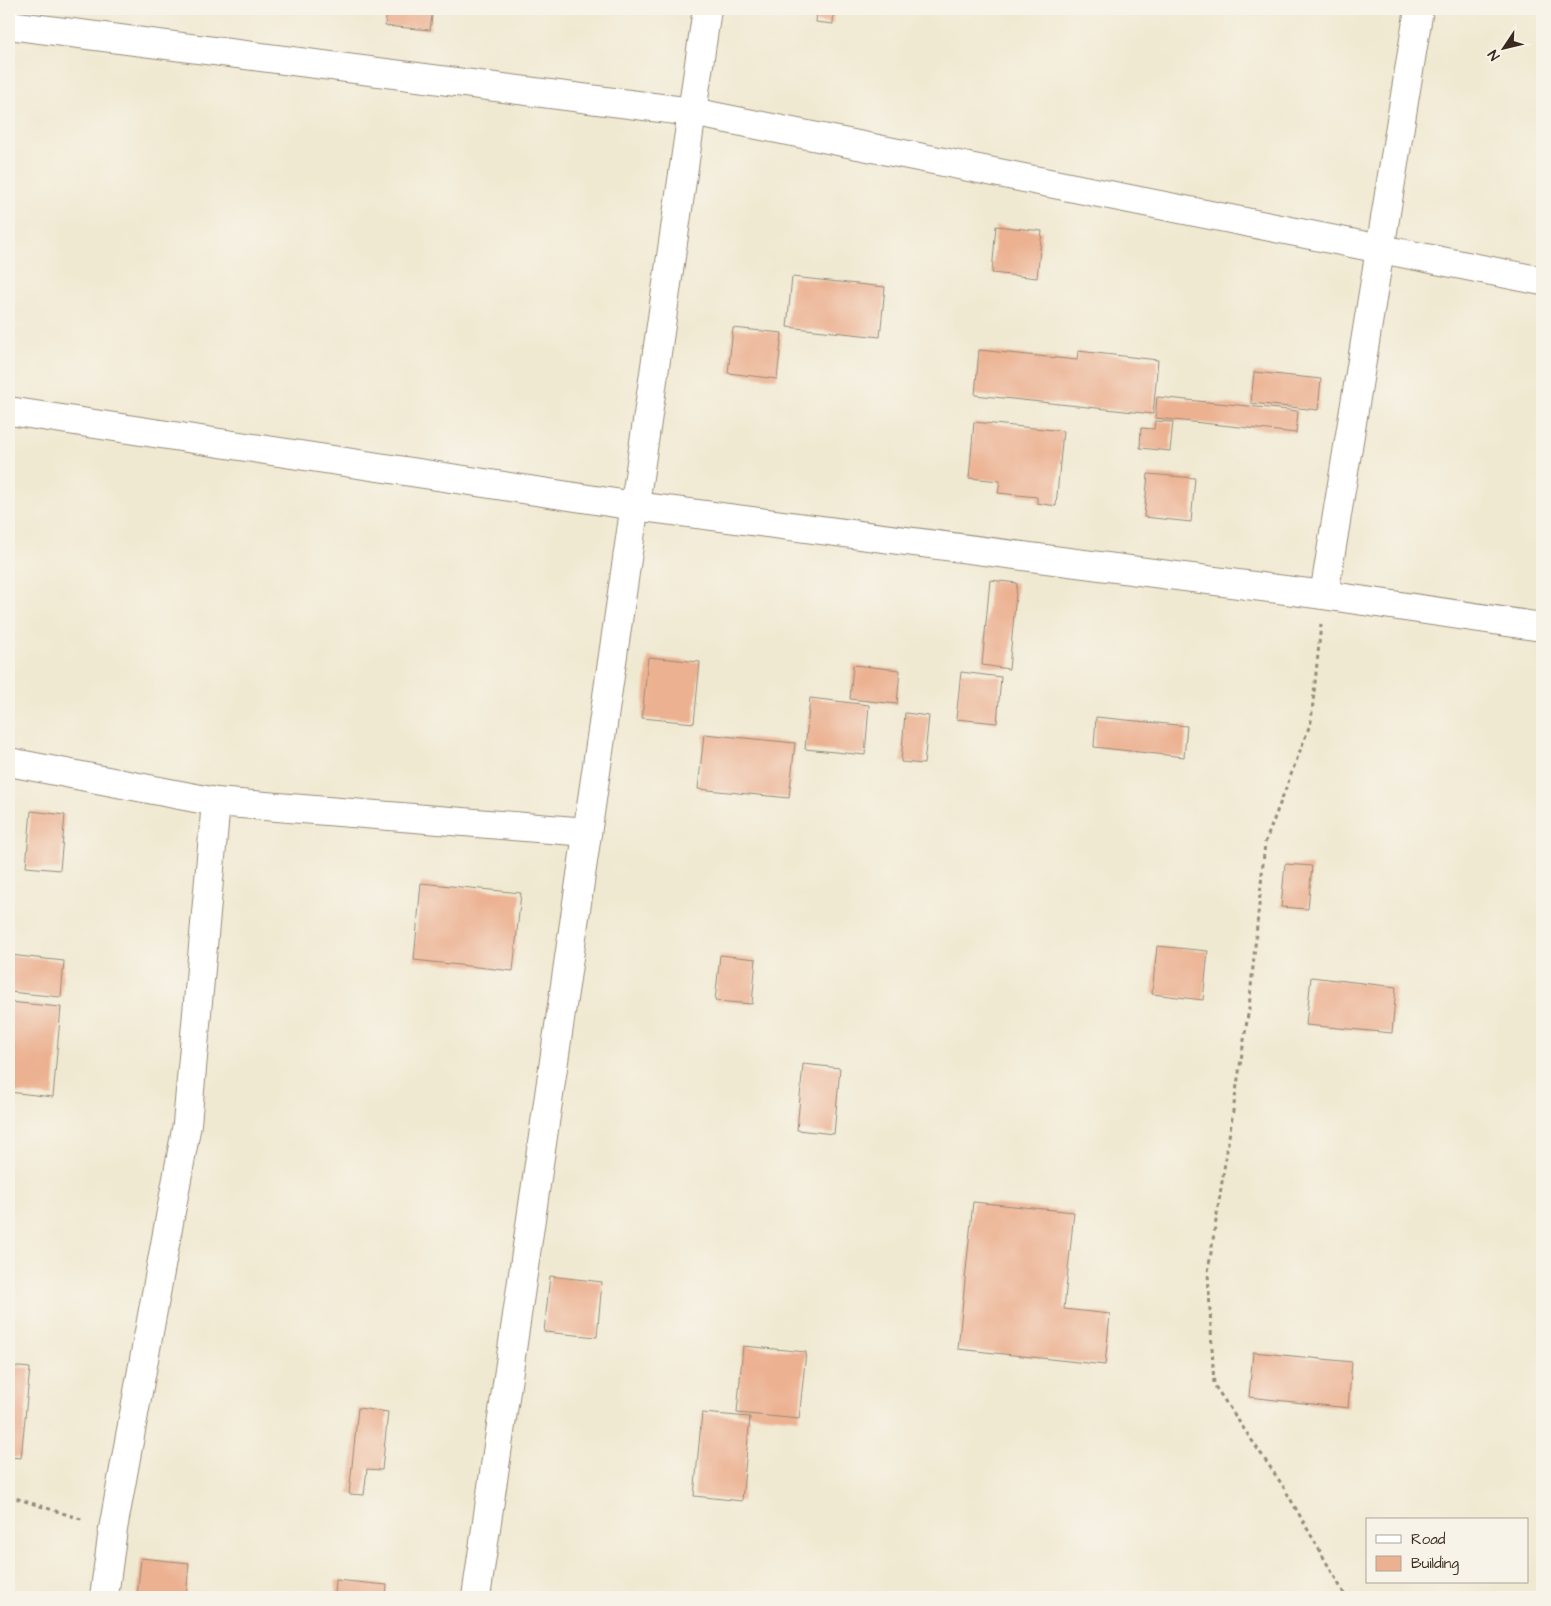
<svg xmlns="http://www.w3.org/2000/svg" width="1551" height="1606" font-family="'Architects Daughter',sans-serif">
<rect width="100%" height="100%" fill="#f7f3e8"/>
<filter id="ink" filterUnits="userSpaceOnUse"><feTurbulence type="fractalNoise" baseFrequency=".02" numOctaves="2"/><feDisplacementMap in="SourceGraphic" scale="10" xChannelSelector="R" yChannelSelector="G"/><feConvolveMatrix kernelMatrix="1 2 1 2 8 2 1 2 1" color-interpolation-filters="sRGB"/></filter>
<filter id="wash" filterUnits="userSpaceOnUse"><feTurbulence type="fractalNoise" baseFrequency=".0096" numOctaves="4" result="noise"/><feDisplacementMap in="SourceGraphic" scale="20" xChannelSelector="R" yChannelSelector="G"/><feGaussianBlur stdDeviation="1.12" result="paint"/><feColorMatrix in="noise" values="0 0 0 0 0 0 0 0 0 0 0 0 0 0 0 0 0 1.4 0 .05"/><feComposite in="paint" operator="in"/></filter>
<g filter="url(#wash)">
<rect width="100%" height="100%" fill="#f0e9d2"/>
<g id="blocks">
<g fill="#ecb191">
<path d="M387 9H433L430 30 385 26Z"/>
<path d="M817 9H834L833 24 816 22Z"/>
<path d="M996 226 1042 231 1037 278 992 273Z"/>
<path d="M792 277 885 287 880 337 787 327Z"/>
<path d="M733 328 782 333 777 379 728 373Z"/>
<path d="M979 350 1077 360 1078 351 1158 360 1153 414 975 395Z"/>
<path d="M1254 372 1321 379 1318 410 1251 403Z"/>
<path d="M1157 397 1298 411 1296 433 1155 418Z"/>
<path d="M1155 421 1173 422 1170 451 1140 448 1141 428 1154 429Z"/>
<path d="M974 422 1063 431 1056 506 1037 503V497L998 493 1000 481 969 478Z"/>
<path d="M1148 474 1195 478 1191 522 1144 517Z"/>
<path d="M990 580 1017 583 1009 669 982 665Z"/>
<path d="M648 657 700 662 694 723 642 718Z"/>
<path d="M853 665 900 670 897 704 850 699Z"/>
<path d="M961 672 1001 677 997 723 956 719Z"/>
<path d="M810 698 869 705 865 755 805 749Z"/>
<path d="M905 713 929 716 924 764 901 762Z"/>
<path d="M1096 717 1187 726 1184 757 1094 747Z"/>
<path d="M704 734 795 743 789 798 698 789Z"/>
<path d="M31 811 65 815 60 870 26 867Z"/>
<path d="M1285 864 1312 866 1308 909 1281 907Z"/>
<path d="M421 883 521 893 513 971 414 960Z"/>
<path d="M1157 946 1208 951 1203 1000 1152 994Z"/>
<path d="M10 955 64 961 61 997 9 992Z"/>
<path d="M720 955 756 959 752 1004 715 1001Z"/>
<path d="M1311 977 1396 987 1392 1033 1306 1025Z"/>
<path d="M9 1002 61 1007 53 1097 9 1092Z"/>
<path d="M803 1064 840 1068 834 1134 797 1130Z"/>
<path d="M973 1202 1074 1212 1064 1309 1110 1314 1105 1365 958 1349Z"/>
<path d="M550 1276 602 1282 597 1337 544 1332Z"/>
<path d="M743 1346 806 1352 799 1419 737 1413Z"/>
<path d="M1253 1352 1352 1362 1348 1408 1249 1397Z"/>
<path d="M9 1366 30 1368 21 1458 9 1457Z"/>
<path d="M358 1408 388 1412 382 1470 367 1469 364 1495 349 1494Z"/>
<path d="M702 1413 750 1417 742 1501 694 1496Z"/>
<path d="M141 1558 189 1563 186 1597H137Z"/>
<path d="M336 1580 387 1585 386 1597H335Z"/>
</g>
</g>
</g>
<g filter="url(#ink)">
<use href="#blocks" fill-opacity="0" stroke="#968a78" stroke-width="1"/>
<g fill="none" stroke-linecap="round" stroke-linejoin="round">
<g stroke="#968a78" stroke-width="30">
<g id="street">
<path d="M9 25 692 112 1542 281"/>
<path d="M9 411 635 506 1324 595 1542 627"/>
<path d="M1324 595 1419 9"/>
<path d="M9 762 216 802 587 832"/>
<path d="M104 1597 113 1529 187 1124 216 802"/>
<path d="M476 1597 707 9"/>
</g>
</g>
<g stroke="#968a78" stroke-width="3" stroke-dasharray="4 4" stroke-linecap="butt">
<path d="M1321 624 1311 722 1265 843 1249 1008 1208 1272 1214 1385 1283 1486 1346 1597"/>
<path d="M9 1496 84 1520"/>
</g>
<use href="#street" stroke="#fff" stroke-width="28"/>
</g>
</g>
<rect width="1551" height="1606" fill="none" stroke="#f7f3e8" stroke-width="30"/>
<rect x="1366" y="1518" width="162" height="65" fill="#f7f3e8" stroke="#aca397"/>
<rect x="1376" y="1535" width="25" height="8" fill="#ffffff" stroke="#aca397"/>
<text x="1411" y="1544" font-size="15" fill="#3b2a1e">Road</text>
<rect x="1376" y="1556" width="25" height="15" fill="#ecb191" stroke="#aca397"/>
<text x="1411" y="1568" font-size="15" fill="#3b2a1e">Building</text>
<g transform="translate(1504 48) rotate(235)" stroke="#f7f3e8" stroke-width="4" paint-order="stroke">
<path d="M0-4L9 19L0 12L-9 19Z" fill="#3b2a1e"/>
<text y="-8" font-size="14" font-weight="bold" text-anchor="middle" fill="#3b2a1e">N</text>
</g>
</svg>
